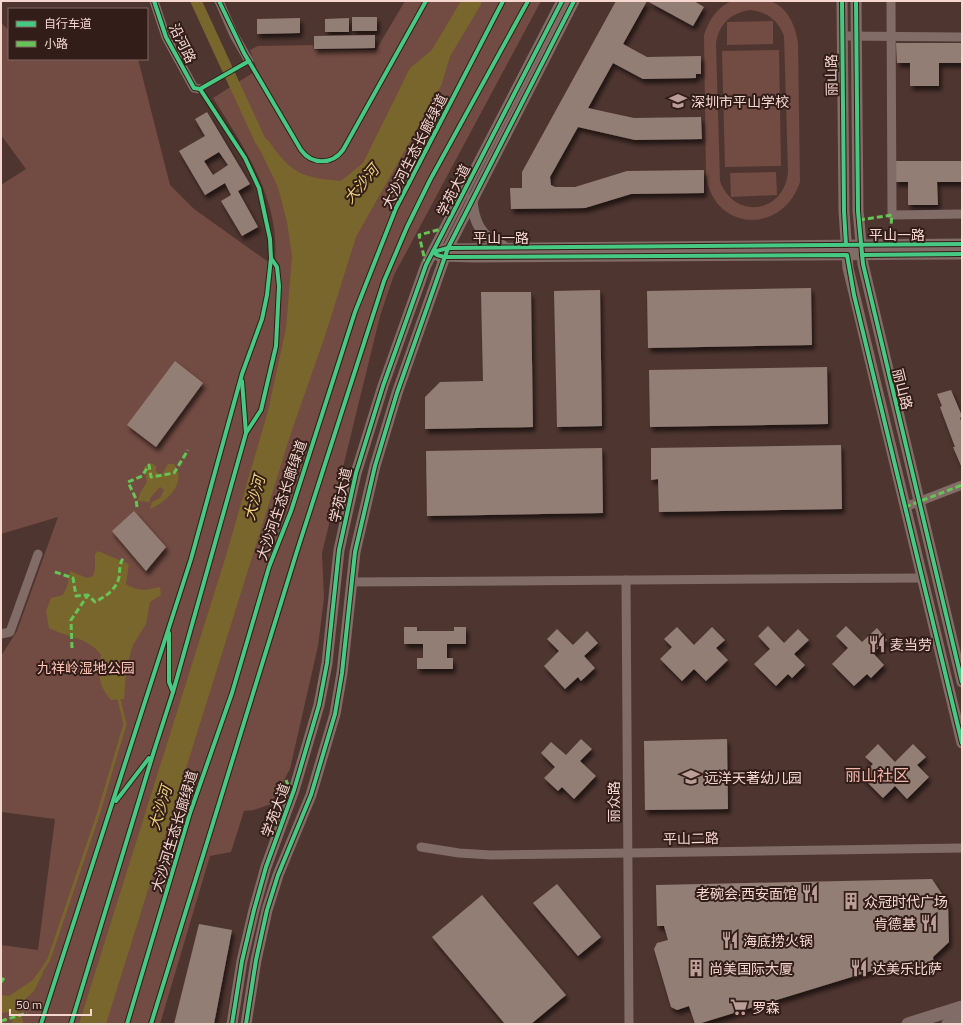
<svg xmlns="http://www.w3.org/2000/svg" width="963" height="1025" font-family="'Titillium Web','Noto Sans SC',sans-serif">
<defs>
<filter id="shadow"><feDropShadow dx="2.5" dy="4.5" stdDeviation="2" flood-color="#0009"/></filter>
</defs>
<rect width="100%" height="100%" fill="#4f3530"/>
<g fill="#724b42" fill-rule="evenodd">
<path d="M405 1H541L394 275 380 316 322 553 324 598 318 646 290 769 271 804 254 810 244 811 231 852 210 856 160 1024H1V945L38 950 55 819 1 812V656L17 631 58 517 1 534V185L26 169 1 135V23L9 30V59H138L170 185 194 209 267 261 275 262C280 198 245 149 213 98L257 70 250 50 258 46 313 45 314 50H376Z"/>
<path d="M732 1C743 1 758 0 769 1 787 5 796 27 798 43L800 182C782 236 713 231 706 175L704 35C709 20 717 7 732 1ZM750 10C767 12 778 20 784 36L788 172C784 214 734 220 720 181L716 45C718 25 730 13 750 10Z"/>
<path d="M773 21V44L727 45V22Z"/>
<path d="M779 50 781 166 725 167 722 51Z"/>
<path d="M776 172 777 195 731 197 730 173Z"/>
</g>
<g fill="#79662d">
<path d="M437 46 449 51 450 57 441 86 356 237 325 336 291 433 106 1024H79L225 559 268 411 286 328 292 256 287 222 278 187 258 146 268 140C292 174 300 177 341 181L363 163 410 68Z"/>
<path d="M152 463 156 466V471L161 476 168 464H174C188 482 167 502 150 509L152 502 160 498 164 490 160 487 150 498V502L138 501 140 493 147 482 144 467Z"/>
<path d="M98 551 129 564 126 584C139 592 146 590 160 587L161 595 150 602 146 624 133 645 130 655 126 673 124 699 111 700C98 685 98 674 101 655 90 638 66 637 49 628L46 611 51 598 63 595 68 584 70 571 87 578 93 576 95 569V554Z"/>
<path d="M39 971 43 973 34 991 19 1005 18 1008 24 1024H10L13 1020 9 1012 1 1013V995L9 996 33 980Z"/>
</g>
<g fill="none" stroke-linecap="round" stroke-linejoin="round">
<path stroke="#79662d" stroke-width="3" d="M41 972 49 959 98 815 125 724 119 699"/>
<path stroke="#79662d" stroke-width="11" d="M196 1 260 140 271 155"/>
<path stroke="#79662d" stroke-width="19" d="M431 70 472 1"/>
</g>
<g fill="#937e76" fill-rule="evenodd" filter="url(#shadow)">
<path d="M616 1H694L704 7 693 26 647 1 623 44 647 57 701 56V74H696V78L643 79 613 63 588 108 634 118 701 117 702 139 635 140 578 127 550 177 551 185 555 187H575L627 171 704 170V193L631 194 585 208 511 209 510 188H522V172Z"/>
<rect x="352" y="17" width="25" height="14"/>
<path d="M300 18V33L257 34V19Z"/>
<path d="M349 18V32H325V19Z"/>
<path d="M375 35V48L314 49V36Z"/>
<path d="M896 43H962V63H939V86H910V63H897Z"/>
<path d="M207 112 250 184 238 191 258 227 242 236 221 201 231 195 225 183 205 195 179 151 205 136 195 119ZM219 152 228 165 213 175 204 161Z"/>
<path d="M895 161H962V182H937L938 205H908V182H895Z"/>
<path d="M811 288 812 345 648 348 647 291Z"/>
<path d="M600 290 602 426 557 427 554 291Z"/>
<path d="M481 292H531L533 427 425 429V397L440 382 483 381Z"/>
<path d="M175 361 203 383 156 447 127 425Z"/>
<path d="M827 367 828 424 650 427 649 370Z"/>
<path d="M951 390 962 416 960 418 962 424V468L953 447H955L940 407 942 406 937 394Z"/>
<path d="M841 445 842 509 659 512 658 479 651 480V448Z"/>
<path d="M602 448 603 513 427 516 426 451Z"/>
<path d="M134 511 166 547 146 571 112 531Z"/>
<path d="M768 626 784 643 798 629 809 640 794 654 805 665 792 678 788 674 776 686 754 664 770 649 758 636Z"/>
<path d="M846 626 862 642 877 628 887 640 873 653 884 665 871 678 867 674 854 686 832 664 848 648 836 636Z"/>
<path d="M404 627H417V631H454V627H466V644H447V658H453V669H417V658H423V644H404Z"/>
<path d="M677 627 694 645 712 627 725 640 716 648 728 660 706 681 694 669 682 681 660 659 672 647 664 639Z"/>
<path d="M557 629 573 645 587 631 598 643 584 656 595 668 581 681 578 677 565 689 544 666 559 651 547 639Z"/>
<path d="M581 739 592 749 580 761 596 776 574 799 562 787 558 791 544 778 555 767 541 753 551 742 566 755Z"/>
<path d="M727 739 728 809 645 810 644 741Z"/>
<path d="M878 744 895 762 913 744 926 757 917 765 929 777 907 799 895 786 883 798 861 776 873 764 865 757Z"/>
<path d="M932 879 948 903 949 942 933 957 934 967 881 968 698 1024H695L689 1006 677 1010 671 1007 654 949 657 943 668 940 664 926H657L656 885Z"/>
<path d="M557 884 601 937 578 956 533 903Z"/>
<path d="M482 895 566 995 531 1024H505L432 937Z"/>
<path d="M199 924 232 930 214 1024H174Z"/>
</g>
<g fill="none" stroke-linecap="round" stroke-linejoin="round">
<g stroke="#816c67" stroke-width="9">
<path d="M154 1 166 37 194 88 200 89"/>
<path d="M219 1 234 35 249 61"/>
<path d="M891 1 892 215 962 214"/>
<path d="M842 36 962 37"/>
<path d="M905 507 962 485"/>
<path d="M626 580 629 1024"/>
<path d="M351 582 922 578"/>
<path d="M1 634 10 632 38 554"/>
<path d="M421 847 459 853 491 855 962 848"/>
</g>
<g stroke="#816c67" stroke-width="11">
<path d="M842 1 844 211 848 268 962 743"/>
<path d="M856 1 858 211 863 264 962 682"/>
<path d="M472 199C473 221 481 238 503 246"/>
<path d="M442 249 962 244"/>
<path d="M439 256 475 257 962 254"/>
<path d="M232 1024 242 961 254 910 266 867 294 790 319 705 327 663 339 550 356 473 383 386 426 265 562 1"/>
<path d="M246 1024 256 960 267 910 278 875 311 795 335 714 342 673 355 552 375 466 397 393 448 248 574 1"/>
</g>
<g stroke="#816c67" stroke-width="13">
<path d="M908 1024 962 1007"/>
<path d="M948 1024 962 1020"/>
</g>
<g stroke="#66c356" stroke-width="3" stroke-dasharray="6 3" stroke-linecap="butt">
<path d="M859 220 892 215 889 245"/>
<path d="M426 265 419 235 445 228"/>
<path d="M137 507 136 499 128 482 142 476 149 465 151 477 174 473 188 450"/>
<path d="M905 507 962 485"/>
<path d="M55 572 73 578 76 596 88 595 95 602C105 597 117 589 119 577 120 569 119 566 123 558"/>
<path d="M72 648 71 620 88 595"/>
<path d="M286 780 292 795"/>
<path d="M1 982 4 978"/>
<path d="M1 1021 27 1013"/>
</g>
<g stroke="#321d18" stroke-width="6">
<g id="cycleway">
<path d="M154 1 166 37 194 88 200 89"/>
<path d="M219 1 244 53 301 150C312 165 332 165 343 150L426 1"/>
<path d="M842 1 844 211 846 245"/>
<path d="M856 1 858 211 863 264 962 682"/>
<path d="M200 89 249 61"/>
<path d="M962 244 448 248 433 252 437 255 444 257 847 255 854 295 962 743"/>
<path d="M862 255 962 254"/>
<path d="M242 381 246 433"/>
<path d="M169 633V682L173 692"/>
<path d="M116 801 149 758"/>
<path d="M41 1024 191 559 242 374 262 319 267 295 271 258 270 239 259 188 245 158 200 89"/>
<path d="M71 1024 154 751 173 692 246 433 261 410 276 346 279 286 277 267 271 258"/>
<path d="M127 1024 190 813 232 693 269 567 291 511 355 312 396 208 503 1"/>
<path d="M151 1024 297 551 384 281 407 227 430 180 528 1"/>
<path d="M232 1024 242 961 254 910 266 867 294 790 319 705 327 663 339 550 356 473 383 386 426 265 562 1"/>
<path d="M246 1024 256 960 267 910 278 875 311 795 335 714 342 673 355 552 375 466 397 393 448 248 574 1"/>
</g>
</g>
<use href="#cycleway" stroke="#46c982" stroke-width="4"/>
</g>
<defs>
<g id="school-bare" transform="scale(1.38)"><path d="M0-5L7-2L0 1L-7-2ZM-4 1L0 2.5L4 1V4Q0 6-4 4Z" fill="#bc9e98" stroke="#321d18" stroke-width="2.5" paint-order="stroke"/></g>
<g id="restaurant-bare" transform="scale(1.38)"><path d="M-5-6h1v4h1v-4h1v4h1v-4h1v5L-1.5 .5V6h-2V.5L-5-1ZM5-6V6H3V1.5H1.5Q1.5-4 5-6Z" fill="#bc9e98" stroke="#321d18" stroke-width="2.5" paint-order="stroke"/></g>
<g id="building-bare" transform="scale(1.38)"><path d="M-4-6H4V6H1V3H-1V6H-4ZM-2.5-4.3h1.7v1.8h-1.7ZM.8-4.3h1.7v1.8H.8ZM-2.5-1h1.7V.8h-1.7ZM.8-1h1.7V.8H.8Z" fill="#bc9e98" stroke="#321d18" stroke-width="2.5" paint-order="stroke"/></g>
<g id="supermarket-bare" transform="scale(1.38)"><path d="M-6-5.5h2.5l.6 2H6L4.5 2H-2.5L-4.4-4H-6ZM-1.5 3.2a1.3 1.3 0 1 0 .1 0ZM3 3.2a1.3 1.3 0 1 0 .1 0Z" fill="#bc9e98" stroke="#321d18" stroke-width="2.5" paint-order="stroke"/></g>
</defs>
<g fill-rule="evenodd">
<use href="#school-bare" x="678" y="101"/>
<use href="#restaurant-bare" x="877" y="644"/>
<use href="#school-bare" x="691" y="777"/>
<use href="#restaurant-bare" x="810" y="893"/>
<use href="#building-bare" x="851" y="901"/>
<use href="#restaurant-bare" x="929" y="923"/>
<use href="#restaurant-bare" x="730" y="940"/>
<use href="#building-bare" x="696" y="968"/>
<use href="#restaurant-bare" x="859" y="968"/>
<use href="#supermarket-bare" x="739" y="1007"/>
</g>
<g text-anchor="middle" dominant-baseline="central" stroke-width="4" stroke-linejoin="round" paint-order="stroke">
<g font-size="14" fill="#f6d7d0" stroke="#321d18">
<text transform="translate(183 43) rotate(64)">沿河路</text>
<text transform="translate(831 75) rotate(-91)">丽山路</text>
<text transform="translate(414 151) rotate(-63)">大沙河生态长廊绿道</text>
<text transform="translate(453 190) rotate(-63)">学苑大道</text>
<text x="897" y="234">平山一路</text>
<text x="501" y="237">平山一路</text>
<text transform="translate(903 389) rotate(76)">丽山路</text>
<text transform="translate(340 495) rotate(-77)">学苑大道</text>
<text transform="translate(281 500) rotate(-71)">大沙河生态长廊绿道</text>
<text transform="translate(613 802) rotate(-90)">丽众路</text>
<text transform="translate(275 810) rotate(-70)">学苑大道</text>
<text transform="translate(174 831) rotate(-73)">大沙河生态长廊绿道</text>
<text transform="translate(691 838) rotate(-1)">平山二路</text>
</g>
<g font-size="14" fill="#f6d7d0" stroke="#321d18" text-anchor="start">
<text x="691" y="101">深圳市平山学校</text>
<text x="890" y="644">麦当劳</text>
<text x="704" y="777">远洋天著幼儿园</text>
<text x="797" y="893" text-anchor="end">老碗会·西安面馆</text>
<text x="864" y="901">众冠时代广场</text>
<text x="916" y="923" text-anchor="end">肯德基</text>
<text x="743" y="940">海底捞火锅</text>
<text x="709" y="968">尚美国际大厦</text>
<text x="872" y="968">达美乐比萨</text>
<text x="752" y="1007">罗森</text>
</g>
<g font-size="14" fill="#ffc5b8" stroke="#321d18">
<text x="86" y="667">九祥岭湿地公园</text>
</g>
<g font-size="15" font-style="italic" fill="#edd278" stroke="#321d18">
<text transform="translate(361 184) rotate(-50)">大沙河</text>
<text transform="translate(254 498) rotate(-76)">大沙河</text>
<text transform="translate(160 808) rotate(-73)">大沙河</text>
</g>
<g font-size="16" fill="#f2b7aa" stroke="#321d18">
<text x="877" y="775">丽山社区</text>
</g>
</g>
<rect width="963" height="1025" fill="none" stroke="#f6d7d0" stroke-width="4"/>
<rect x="8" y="8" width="140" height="52" fill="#321d18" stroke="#806762"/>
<rect x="16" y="21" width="20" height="6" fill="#46c982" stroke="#806762"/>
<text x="44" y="28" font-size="12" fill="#f6d7d0">自行车道</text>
<rect x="16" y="41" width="20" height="6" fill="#66c356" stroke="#806762"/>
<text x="44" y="48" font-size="12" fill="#f6d7d0">小路</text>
<path d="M10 1009v6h81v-6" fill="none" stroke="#f6d7d0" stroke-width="2"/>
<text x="16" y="1009" font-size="12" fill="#f6d7d0" stroke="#321d18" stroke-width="3" paint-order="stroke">50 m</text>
</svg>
